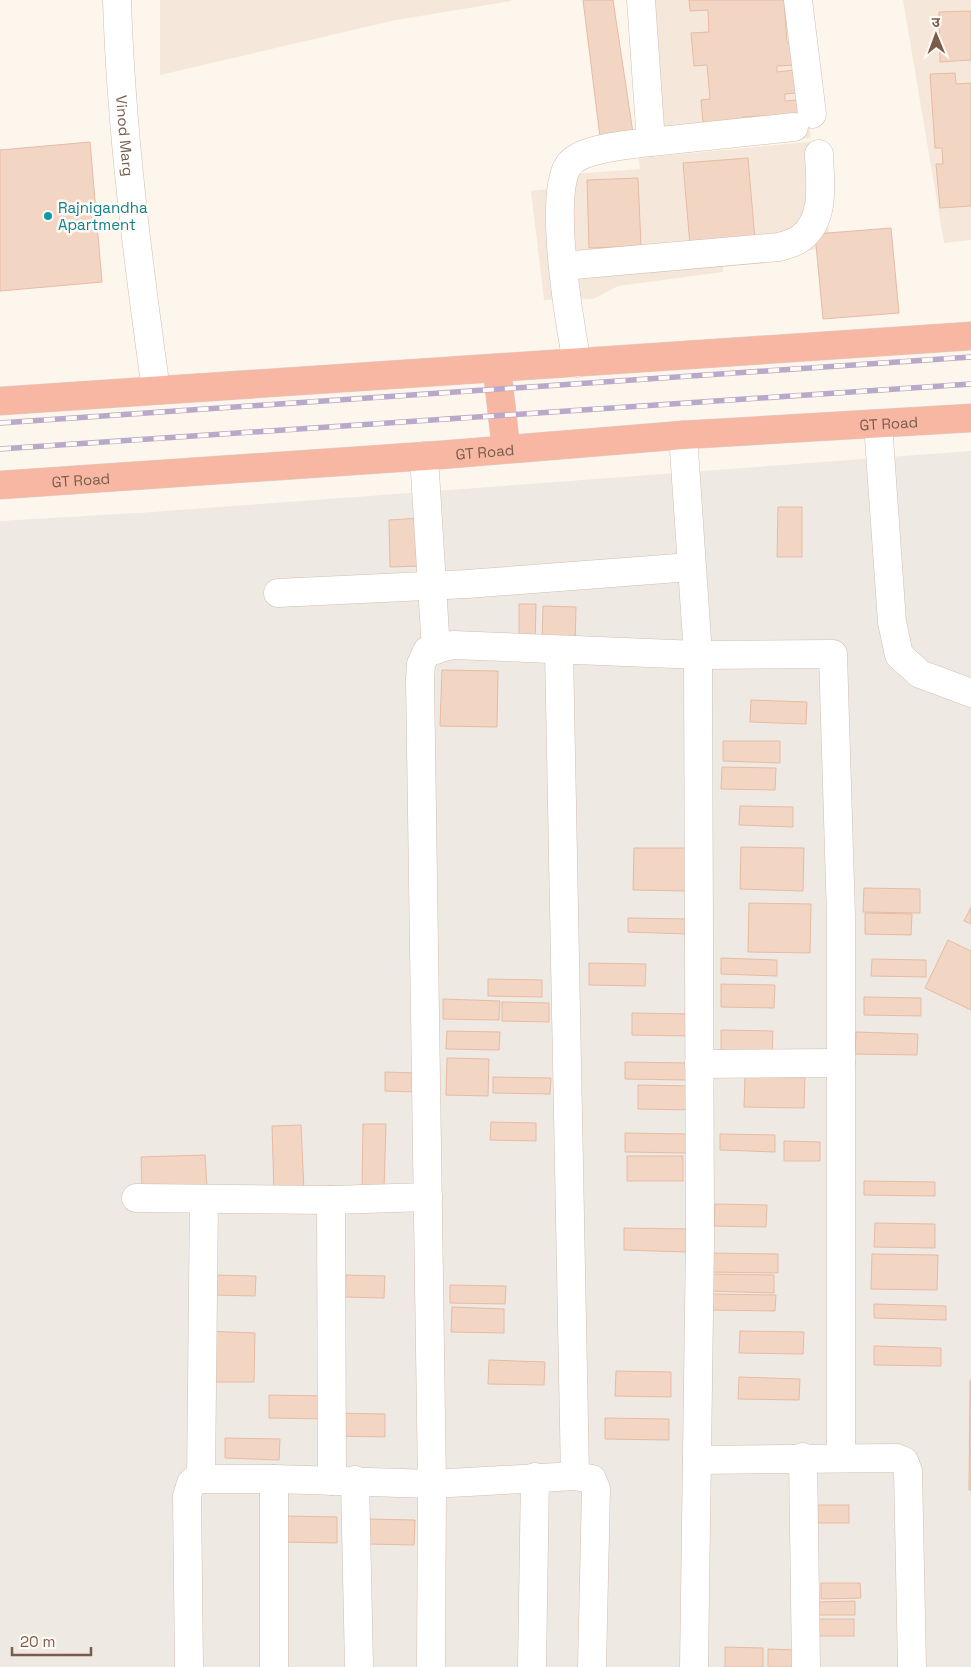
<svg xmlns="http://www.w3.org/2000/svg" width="971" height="1667" font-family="'Space Grotesk','Noto Sans Devanagari',sans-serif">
<rect width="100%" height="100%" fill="#fdf6ec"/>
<g fill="#f5e8da">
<path d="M160 0H511V1L396 20 160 75Z"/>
<path d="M637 0H794L811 138 653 151Z"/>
<path d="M903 0H971V240L944 243Z"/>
<path d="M818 141 831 247 723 263V272L618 286 593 299 544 300 531 191 558 188 559 175 640 169 639 158Z"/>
</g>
<path fill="#efe9e4" d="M971 451V1667H0V521L153 512Z"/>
<g fill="#f3d5c3" stroke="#e6bba3">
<path d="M583 0H613L633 133 600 137Z"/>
<path d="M689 0H784L787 43H793L795 65 777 66V72L795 70 797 93 785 94V101L797 100 799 127 781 128 780 115 742 117 743 131 704 134 701 100 710 99 707 65 694 66 691 33 709 32 708 10 690 11Z"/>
<path d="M971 11V60L940 62 939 12Z"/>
<path d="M955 73 956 84 971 83V206L940 208 936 164H943L942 148H935L930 74Z"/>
<path d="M90 142 102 282 0 291V150Z"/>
<path d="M748 158 755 240 690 245 683 163Z"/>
<path d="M638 178 641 246 589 248 587 180Z"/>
<path d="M891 228 899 313 823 319 815 234Z"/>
<path d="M778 507H802V557H777Z"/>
<path d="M421 518 423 566 390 567 389 520Z"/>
<path d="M519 604H536L535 646H519Z"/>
<path d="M543 606 576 607 575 644 542 643Z"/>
<path d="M442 670 498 671 497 727 440 726Z"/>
<path d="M751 700 807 702 806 724 750 722Z"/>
<path d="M723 741H780V763L723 761Z"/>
<path d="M722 767 776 768 775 790 721 789Z"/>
<path d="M740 806 793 807V827L739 825Z"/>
<path d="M741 847 804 848 803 891 740 889Z"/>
<path d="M634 848H689L688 891 633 890Z"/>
<path d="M864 888 920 889V913L863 912Z"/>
<path d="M749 903 811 904 810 953 748 952Z"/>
<path d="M971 907V924L964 921Z"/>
<path d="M865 913 912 914 911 935 865 934Z"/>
<path d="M628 918 688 919 687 934 628 932Z"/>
<path d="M948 940 971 951V1010L925 988Z"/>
<path d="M721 958 777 960V976L721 974Z"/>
<path d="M872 959 926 960V977L871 976Z"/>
<path d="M589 963 646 964 645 986 589 985Z"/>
<path d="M488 979 542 980V997L488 996Z"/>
<path d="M721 984 775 985 774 1008 721 1007Z"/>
<path d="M864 997 921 998V1016L864 1015Z"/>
<path d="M443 999 500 1001 499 1020 443 1019Z"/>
<path d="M502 1002 549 1003V1022L502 1021Z"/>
<path d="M632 1013 695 1014V1036L632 1035Z"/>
<path d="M721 1030 773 1031 772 1061 721 1060Z"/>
<path d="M447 1031 500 1032 499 1050 446 1049Z"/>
<path d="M856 1032 918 1034 917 1055 855 1054Z"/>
<path d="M447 1058 489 1059 488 1096 446 1095Z"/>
<path d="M625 1062 687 1063 686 1080 625 1079Z"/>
<path d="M385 1072 417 1073V1092L385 1091Z"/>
<path d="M493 1077 551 1078 550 1094 493 1093Z"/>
<path d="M745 1077 805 1078 804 1108 744 1107Z"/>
<path d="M638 1085 695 1086 694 1110 638 1109Z"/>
<path d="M491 1122 536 1123V1141L490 1140Z"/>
<path d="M363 1124H386L384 1190 362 1189Z"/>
<path d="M301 1125 304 1191 274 1192 272 1126Z"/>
<path d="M625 1133 688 1134 687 1153 625 1152Z"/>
<path d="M720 1134 775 1135V1152L720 1150Z"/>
<path d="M784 1141 820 1142V1161H784Z"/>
<path d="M205 1155 207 1187 142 1189 141 1157Z"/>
<rect x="627" y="1156" width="56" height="25"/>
<path d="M864 1181 935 1182V1196L864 1195Z"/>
<path d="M715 1204 767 1205 766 1227 714 1226Z"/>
<path d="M875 1223 935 1224V1248L874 1247Z"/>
<path d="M624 1228 687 1229 686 1252 624 1250Z"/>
<path d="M708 1253 778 1254V1273L708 1272Z"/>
<path d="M872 1254 938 1255 937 1290 871 1289Z"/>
<path d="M710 1274 774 1275V1293L709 1291Z"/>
<path d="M214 1275 256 1276 255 1296 213 1295Z"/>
<path d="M346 1275 385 1276 384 1298 345 1297Z"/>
<path d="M450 1285 506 1286 505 1304 450 1303Z"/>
<path d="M711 1294 776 1295 775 1311 710 1310Z"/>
<path d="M874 1304 946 1306V1320L874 1318Z"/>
<path d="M452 1307 504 1309V1333L451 1332Z"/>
<path d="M204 1331 255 1333 254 1382H203Z"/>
<path d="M740 1331 804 1332 803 1354 739 1353Z"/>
<path d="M874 1346 941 1348V1366L874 1365Z"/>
<path d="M489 1360 545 1362 544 1385 488 1384Z"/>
<path d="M616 1371 671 1372V1397L615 1396Z"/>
<path d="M739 1377 800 1379 799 1400 738 1399Z"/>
<path d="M970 1380H971V1490H969Z"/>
<path d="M269 1395 330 1396 329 1419 269 1418Z"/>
<path d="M333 1413 385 1414V1437L333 1436Z"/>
<path d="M605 1418 669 1419V1440L605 1439Z"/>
<path d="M225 1438 280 1439 279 1460 225 1458Z"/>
<rect x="812" y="1505" width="37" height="18"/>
<path d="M284 1516 337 1517V1543L283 1542Z"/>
<path d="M369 1519 415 1520 414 1545 369 1544Z"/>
<path d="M821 1583H860L861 1598 821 1599Z"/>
<path d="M855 1601V1615H818V1602Z"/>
<rect x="815" y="1619" width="39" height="17"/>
<path d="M725 1647 763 1648V1667H725Z"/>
<path d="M768 1649 800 1650 799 1667H768Z"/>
</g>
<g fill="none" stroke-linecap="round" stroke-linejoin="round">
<g stroke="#d1beb0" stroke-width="29">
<g id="minor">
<path id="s1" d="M117 0C121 130 138 261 156 390"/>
<path d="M798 0 812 114"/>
<path d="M651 142 794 127"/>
<path d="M563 266 779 247C786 245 795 243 801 238 826 219 820 182 819 154"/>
<path d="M577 363C570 325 548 197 568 166 580 147 630 145 651 142L641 0"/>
<path d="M878 424 892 622 899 655 920 674 971 693"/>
<path d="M683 435 698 655 700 1241 694 1667"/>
<path d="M424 456 436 650"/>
<path d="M278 593 467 584 691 567"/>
<path d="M559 650 575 1476"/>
<path d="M699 1064 841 1063"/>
<path d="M136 1198 331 1200 428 1197"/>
<path d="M331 1200 332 1481"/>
<path d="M803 1457 806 1667"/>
<path d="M697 1460 897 1458 904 1461 908 1471 912 1667"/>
<path d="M201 1478 204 1199"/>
<path d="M274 1479V1667"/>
<path d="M355 1480 359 1667"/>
<path d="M189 1667 187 1496 191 1483 196 1479H274L432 1484 575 1476 592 1479 596 1489 592 1667"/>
<path d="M431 1667 432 1484 420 679 421 664 427 651 453 645 698 655 833 654 841 917V1457"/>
<path d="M532 1667 535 1477"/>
</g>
</g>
<g stroke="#dad1cd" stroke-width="29">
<g id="highway">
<path d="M497 369 506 448"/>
<path d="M0 401 971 336"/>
<path id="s2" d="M0 485 440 455 683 435 971 418"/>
</g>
</g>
<use href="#minor" stroke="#fff" stroke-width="28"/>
<use href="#highway" stroke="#f7b7a3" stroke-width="28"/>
<g stroke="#b9a8c9" stroke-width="5.5">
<g id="rail">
<path d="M0 423 971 357"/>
<path d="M0 449 971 384"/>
</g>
</g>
<use href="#rail" stroke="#fffaf3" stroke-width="4" stroke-dasharray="11" stroke-linecap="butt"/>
</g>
<circle fill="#0f9aa8" stroke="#fffaf3" stroke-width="2" cx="48" cy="216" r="5"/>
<g text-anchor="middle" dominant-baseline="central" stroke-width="5" stroke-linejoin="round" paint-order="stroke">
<g font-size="15" fill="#7a5c4d" stroke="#fffaf3">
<text stroke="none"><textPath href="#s1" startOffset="136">Vinod Marg</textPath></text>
<text stroke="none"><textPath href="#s2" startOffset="891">GT Road</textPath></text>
<text stroke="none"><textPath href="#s2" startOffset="486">GT Road</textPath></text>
<text stroke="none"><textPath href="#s2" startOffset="81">GT Road</textPath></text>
</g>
<g font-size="15" fill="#0d838f" stroke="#fffaf3" text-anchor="start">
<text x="58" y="207">Rajnigandha<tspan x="58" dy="17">Apartment</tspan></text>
</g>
</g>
<g transform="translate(936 35) rotate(359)" stroke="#fffaf3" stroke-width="4" paint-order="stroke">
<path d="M0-4L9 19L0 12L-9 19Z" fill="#7a5c4d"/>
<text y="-8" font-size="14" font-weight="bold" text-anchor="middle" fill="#7a5c4d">उ</text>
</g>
<path d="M12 1647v8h79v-8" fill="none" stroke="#7a5c4d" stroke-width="2.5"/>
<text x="20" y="1647" font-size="15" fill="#7a5c4d" stroke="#fffaf3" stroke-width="4" paint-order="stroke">20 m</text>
</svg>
